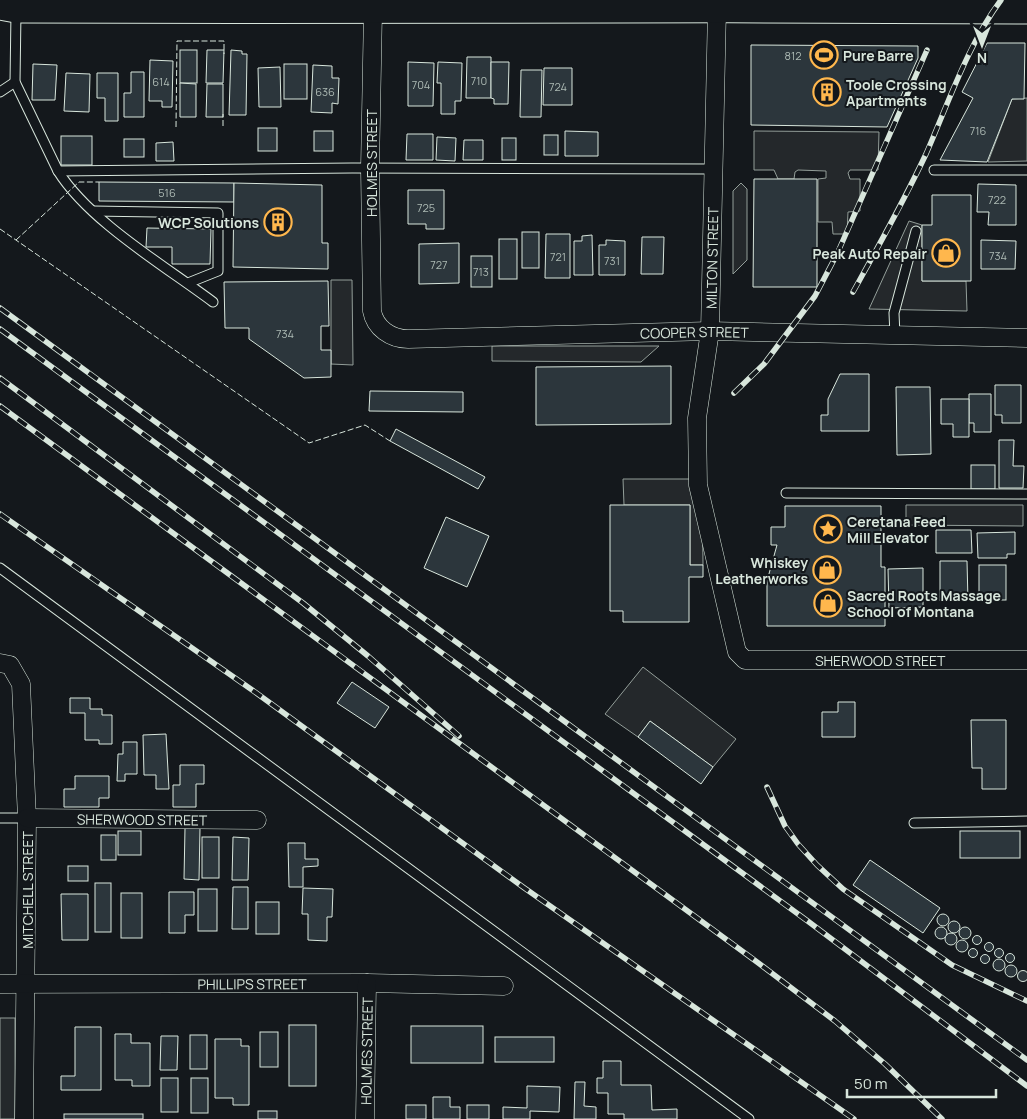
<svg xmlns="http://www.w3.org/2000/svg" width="1027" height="1119" font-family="Manrope,sans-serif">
<rect width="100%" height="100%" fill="#14181c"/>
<g fill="#24282b" stroke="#939e99">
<path d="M1027 98V161L988 162 1012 99Z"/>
<path d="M754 131 879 132 878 170H850L848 173 850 179H860V211L848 212 847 234H833L832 222H818V179L826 178V171L798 170 795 172 794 179H778L774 170H754Z"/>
<path d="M741 183 747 189V260L733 274V191Z"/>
<path d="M909 221 922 225V281H966L967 311 869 309Z"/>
<path d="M331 280H352L353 365 331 364Z"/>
<path d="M492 346H659L641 362 492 361Z"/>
<path d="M623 479H702L703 565H690V505H624Z"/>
<path d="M906 505H1023V526L906 525Z"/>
<path d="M643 667 736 739 713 767 650 721 638 737 605 714Z"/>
<rect x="0" y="1018" width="15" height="101"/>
</g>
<g fill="#2c363c" stroke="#d8e6dc">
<path d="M987 43H1025L1024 99H1012L987 162 940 160 973 98 962 92Z"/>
<path d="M751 45 918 46V58L887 127 751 125Z"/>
<rect x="180" y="50" width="17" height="33"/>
<path d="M207 50H224L223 83H206Z"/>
<path d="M231 50 242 51V54H247L246 115H229Z"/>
<path d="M467 57H491V98H466Z"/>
<path d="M150 60 173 61 172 107H162V101H149Z"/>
<path d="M408 62 434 63 433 106H408Z"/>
<path d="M438 62 462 63 461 101H455V114H441V83H437Z"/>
<path d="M491 62H509L508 104H494V99L491 98Z"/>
<path d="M33 64 57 65 55 100H32Z"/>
<rect x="284" y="64" width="23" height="35"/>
<path d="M313 65 332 66V78H339L338 104 332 103V113L311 112Z"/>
<path d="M280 67 281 107H259L258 68Z"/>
<path d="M544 68H572V105H543Z"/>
<path d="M521 70H542L541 117H520Z"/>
<path d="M131 72H144V117H124V93H131Z"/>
<path d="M66 73 90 74 89 112 64 111Z"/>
<path d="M97 73H118V121H105V98H97Z"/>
<path d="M180 83 196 84V117H180Z"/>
<path d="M207 84H223V117H206Z"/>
<rect x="258" y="128" width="19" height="23"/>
<rect x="314" y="131" width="19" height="20"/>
<path d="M565 131 598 132V156H565Z"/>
<path d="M407 134H433V160H406Z"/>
<rect x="544" y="135" width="14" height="20"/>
<rect x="61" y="136" width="31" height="29"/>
<path d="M437 137 456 138 455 161 436 160Z"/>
<rect x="502" y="138" width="14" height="22"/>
<rect x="124" y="139" width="20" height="18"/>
<path d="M464 140H483V160H463Z"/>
<path d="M173 142 174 161H156V143Z"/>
<path d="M754 179H817V287H753Z"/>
<path d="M99 182 234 183V202L99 201Z"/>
<path d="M234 183 322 185V243H328V269L233 267Z"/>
<path d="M978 184 1016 185V225H988L989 212H977Z"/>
<path d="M408 190H444V229H426V224H408Z"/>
<path d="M932 195H971V281H922V225H932Z"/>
<path d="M147 228 211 229 210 264H172V247H146Z"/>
<rect x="522" y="232" width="17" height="36"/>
<path d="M546 234H570V278H545Z"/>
<path d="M592 235 593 275H574V241H582V236Z"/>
<path d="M642 237H664L663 274H641Z"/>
<rect x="499" y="239" width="18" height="40"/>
<path d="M606 240 625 241V275H599V245H606Z"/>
<path d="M981 240 1016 241 1015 269H981Z"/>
<path d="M459 243V283L419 284V244Z"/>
<rect x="471" y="256" width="21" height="31"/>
<path d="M328 281 329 326H321V350H331V377L304 378 249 339V328H225L224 282Z"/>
<path d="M671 366V424L536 425V367Z"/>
<path d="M840 374H869V431H821V415H828V399Z"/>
<path d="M995 385H1021V423H1002V415H995Z"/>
<path d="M896 387H930L931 454 897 455Z"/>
<path d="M370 391 463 392V412L369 411Z"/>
<path d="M969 394H991V432H974V423H969Z"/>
<path d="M941 399H969V437H953V424H941Z"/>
<path d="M396 429 485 477 478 489 390 441Z"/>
<path d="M999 440H1014L1013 466H1024L1023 488H999Z"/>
<rect x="971" y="465" width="24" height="24"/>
<path d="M610 505H690V565H703V577H689V622H623V611H610Z"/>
<path d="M785 506H881V567H885V626H767V581L777 545H771V527H785Z"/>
<path d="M446 517 489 536 467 587 424 568Z"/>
<path d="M936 530H971L972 553H936Z"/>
<path d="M1015 532V554H1007V558H978L977 533Z"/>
<path d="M940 561H967L968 601H940Z"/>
<rect x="979" y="565" width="27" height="35"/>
<path d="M923 568V607L889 608 888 569Z"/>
<path d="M352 682 389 707 375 728 337 703Z"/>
<path d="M70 698H90V709H102V715H112V744H99V740H85V713H70Z"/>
<path d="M838 702H855V737H822V712H838Z"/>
<path d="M971 720H1006V789H982V768H972Z"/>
<path d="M650 721 713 767 701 784 638 737Z"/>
<path d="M166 734 169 789H156V775H144L143 735Z"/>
<path d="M123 742H137V774H125V781H117L118 754H123Z"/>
<path d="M180 765H204V784H196V807H173V785H180Z"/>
<path d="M75 776H109V798H99V807H64V789H75Z"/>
<path d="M185 828H200L199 880 184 879Z"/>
<rect x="118" y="831" width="23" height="24"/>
<rect x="960" y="831" width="60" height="27"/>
<rect x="101" y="835" width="15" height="25"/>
<rect x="202" y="837" width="17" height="41"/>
<path d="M233 837 249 838 248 880H232Z"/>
<path d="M288 843H305V859H318V866L303 867V887H289Z"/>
<path d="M870 860 940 908 923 933 853 885Z"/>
<rect x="68" y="866" width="20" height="15"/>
<rect x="95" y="883" width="16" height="49"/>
<path d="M233 887H248V929H232Z"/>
<path d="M303 888 333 889 332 917H327V941L308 940V914H302Z"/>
<rect x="198" y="889" width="19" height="42"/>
<path d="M169 892H194V915H185V933H169Z"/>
<rect x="121" y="893" width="21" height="45"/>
<path d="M61 894H88V940H62Z"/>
<rect x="256" y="902" width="23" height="32"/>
<circle cx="943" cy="920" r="6"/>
<circle cx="954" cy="927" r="6"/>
<circle cx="941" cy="933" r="6"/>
<circle cx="965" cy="933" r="6"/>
<circle cx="951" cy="939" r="6"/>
<circle cx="977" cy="940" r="4.5"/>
<circle cx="962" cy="946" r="6"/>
<circle cx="989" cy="947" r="4.5"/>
<circle cx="999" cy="953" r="4.5"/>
<circle cx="973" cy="953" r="4.5"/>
<circle cx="1010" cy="958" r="4.5"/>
<circle cx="985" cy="959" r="4.5"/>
<circle cx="999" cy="965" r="6"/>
<circle cx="1011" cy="971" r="6"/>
<circle cx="1023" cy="976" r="5.5"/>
<rect x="289" y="1025" width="27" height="61"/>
<rect x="411" y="1026" width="72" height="37"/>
<path d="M75 1027H101V1090H61V1076H75Z"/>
<rect x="260" y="1032" width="18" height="35"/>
<path d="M115 1034H131V1043H150V1086H132V1080H115Z"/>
<rect x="190" y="1035" width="17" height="34"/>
<path d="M161 1036H178L177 1070H160Z"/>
<rect x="495" y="1037" width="59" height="25"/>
<path d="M215 1039H241V1046H249V1105H233V1098H215Z"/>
<path d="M603 1061H621V1085H651L652 1110 677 1109V1119H624V1114H608V1093H597V1078H603Z"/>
<rect x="161" y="1078" width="17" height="34"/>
<rect x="191" y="1078" width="17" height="35"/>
<path d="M575 1082H585L584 1106 596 1107V1119H574Z"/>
<path d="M527 1086 560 1087 559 1112 530 1111V1119H503V1107L527 1108Z"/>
<path d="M433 1097H450V1107H460V1119H433Z"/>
<rect x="406" y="1105" width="20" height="14"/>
<rect x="467" y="1105" width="22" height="14"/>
<rect x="258" y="1111" width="19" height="8"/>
<rect x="64" y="1114" width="79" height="5"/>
</g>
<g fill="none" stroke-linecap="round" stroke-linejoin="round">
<g stroke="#d8e6dc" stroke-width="11">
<g id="lane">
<path d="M16 12 15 82 58 171 352 168 713 169"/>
<path d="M0 92 15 82"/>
<path d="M934 170H1027"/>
<path d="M58 171C89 221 165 266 213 302"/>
<path d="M93 211 218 213V271L188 283"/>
<path d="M895 336 894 313 916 231"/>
<path d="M786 493 1027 494"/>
<path d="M0 568 749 1119"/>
<path d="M0 818H27"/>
<path d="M914 823 1027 821"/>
</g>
</g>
<g stroke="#d8e6dc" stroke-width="19">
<g id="street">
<path id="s1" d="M717 9 710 331 697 418 698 485 737 652 745 660H1027"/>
<path id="s2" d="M373 11 370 168 372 311C375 328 391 339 408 339L710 331 1027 338"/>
<path d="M0 663 10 665 21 684 27 818 24 1119"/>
<path id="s3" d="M27 818 257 820"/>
<path id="s4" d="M0 984 367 983 504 986"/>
<path id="s5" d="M365 1119 367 983"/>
</g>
</g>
<g stroke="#d8e6dc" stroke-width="27">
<path id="secondary" d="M0 7 16 10C353 12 690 8 1027 11"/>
</g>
<use href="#lane" stroke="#14181c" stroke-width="9"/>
<use href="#street" stroke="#14181c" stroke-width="18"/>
<use href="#secondary" stroke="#14181c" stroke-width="25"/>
<g stroke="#d8e6dc" stroke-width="5.5">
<g id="rail">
<path d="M853 292C878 247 904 201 926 154 948 104 968 44 1001 0"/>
<path d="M0 308 1027 1060"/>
<path d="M0 329 809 922 1027 1086"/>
<path d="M0 378 303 603 368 656 459 736"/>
<path d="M734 393 764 364 815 296 837 254 927 50"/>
<path d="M0 406 757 962 835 1021 885 1064 942 1119"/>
<path d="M0 514 255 692 523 887 854 1119"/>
<path d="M767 787 785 826 798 844 817 865 843 889 952 965 1027 1001"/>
</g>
</g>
<use href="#rail" stroke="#14181c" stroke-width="4" stroke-dasharray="11" stroke-linecap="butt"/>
<g stroke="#d8e6dc" stroke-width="1" stroke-dasharray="6 2.5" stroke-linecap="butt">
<path d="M223 126V114"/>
<path d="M176 127 177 41H224V54"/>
<path d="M0 229 309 443 365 425 390 441"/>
<path d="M16 240 79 182H99"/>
</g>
</g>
<defs>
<g id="stadium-ring" transform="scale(1.4375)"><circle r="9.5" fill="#14181c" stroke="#ffb74d" stroke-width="1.5"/><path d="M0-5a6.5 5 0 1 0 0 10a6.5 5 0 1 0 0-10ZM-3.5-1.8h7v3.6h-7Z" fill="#ffb74d"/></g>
<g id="building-ring" transform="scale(1.4375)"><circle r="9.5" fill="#14181c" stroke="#ffb74d" stroke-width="1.5"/><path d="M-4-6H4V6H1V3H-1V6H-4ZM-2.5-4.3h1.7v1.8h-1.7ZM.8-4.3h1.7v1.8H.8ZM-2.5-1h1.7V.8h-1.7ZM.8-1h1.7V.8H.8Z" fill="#ffb74d"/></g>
<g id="shop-ring" transform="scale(1.4375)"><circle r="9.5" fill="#14181c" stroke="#ffb74d" stroke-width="1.5"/><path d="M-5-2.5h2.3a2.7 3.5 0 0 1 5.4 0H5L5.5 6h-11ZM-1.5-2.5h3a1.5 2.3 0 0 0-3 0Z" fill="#ffb74d"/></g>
<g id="sight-ring" transform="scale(1.4375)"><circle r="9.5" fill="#14181c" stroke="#ffb74d" stroke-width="1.5"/><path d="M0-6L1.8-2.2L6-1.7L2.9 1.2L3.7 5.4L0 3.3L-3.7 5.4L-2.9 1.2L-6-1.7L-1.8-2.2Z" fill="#ffb74d"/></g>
</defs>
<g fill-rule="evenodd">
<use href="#stadium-ring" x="824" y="55"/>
<use href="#building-ring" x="827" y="92"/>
<use href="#building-ring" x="278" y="222"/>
<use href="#shop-ring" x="946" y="253"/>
<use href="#sight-ring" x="828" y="529"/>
<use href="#shop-ring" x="827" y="570"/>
<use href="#shop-ring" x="828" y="603"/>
</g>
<g text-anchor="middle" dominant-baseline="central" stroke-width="4" stroke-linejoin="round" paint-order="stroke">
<g font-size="11" fill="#adbab4">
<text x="793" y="55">812</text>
<text x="479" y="80">710</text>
<text x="161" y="81">614</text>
<text x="421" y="84">704</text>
<text x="558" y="86">724</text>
<text x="325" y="91">636</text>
<text x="978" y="130">716</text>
<text x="167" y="192">516</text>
<text x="997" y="199">722</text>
<text x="426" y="207">725</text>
<text x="998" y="255">734</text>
<text x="558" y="256">721</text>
<text x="612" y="260">731</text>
<text x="439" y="264">727</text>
<text x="481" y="271">713</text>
<text x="285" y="333">734</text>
</g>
<g font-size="14" font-weight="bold" fill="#d8e6dc" stroke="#14181c" text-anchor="start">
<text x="843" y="55">Pure Barre</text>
<text x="846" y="84">Toole Crossing<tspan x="846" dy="16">Apartments</tspan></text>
<text x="259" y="222" text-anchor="end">WCP Solutions</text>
<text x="927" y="253" text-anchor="end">Peak Auto Repair</text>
<text x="847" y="521">Ceretana Feed<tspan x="847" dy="16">Mill Elevator</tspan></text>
<text x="808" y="562" text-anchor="end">Whiskey<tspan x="808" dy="16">Leatherworks</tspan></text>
<text x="847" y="595">Sacred Roots Massage<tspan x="847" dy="16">School of Montana</tspan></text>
</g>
<g font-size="14" fill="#d8e6dc" stroke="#14181c">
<text transform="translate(371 163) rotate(-90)">HOLMES STREET</text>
<text transform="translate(712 258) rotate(-89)">MILTON STREET</text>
<text stroke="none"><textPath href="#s2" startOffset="636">COOPER STREET</textPath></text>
<text stroke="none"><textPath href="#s1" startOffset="795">SHERWOOD STREET</textPath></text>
<text stroke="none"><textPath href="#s3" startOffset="115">SHERWOOD STREET</textPath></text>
<text transform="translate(27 890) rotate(-90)">MITCHELL STREET</text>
<text stroke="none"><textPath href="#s4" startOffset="252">PHILLIPS STREET</textPath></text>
<text stroke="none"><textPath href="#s5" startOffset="68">HOLMES STREET</textPath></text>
</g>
</g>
<g transform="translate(982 45) rotate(180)" stroke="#14181c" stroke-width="4" paint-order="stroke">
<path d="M0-4L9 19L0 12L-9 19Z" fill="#d8e6dc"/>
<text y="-8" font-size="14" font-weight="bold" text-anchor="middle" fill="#d8e6dc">N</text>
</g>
<path d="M847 1089v8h149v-8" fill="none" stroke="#d8e6dc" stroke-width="2.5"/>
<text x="854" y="1089" font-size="15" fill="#d8e6dc" stroke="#14181c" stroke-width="4" paint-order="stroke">50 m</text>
</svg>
